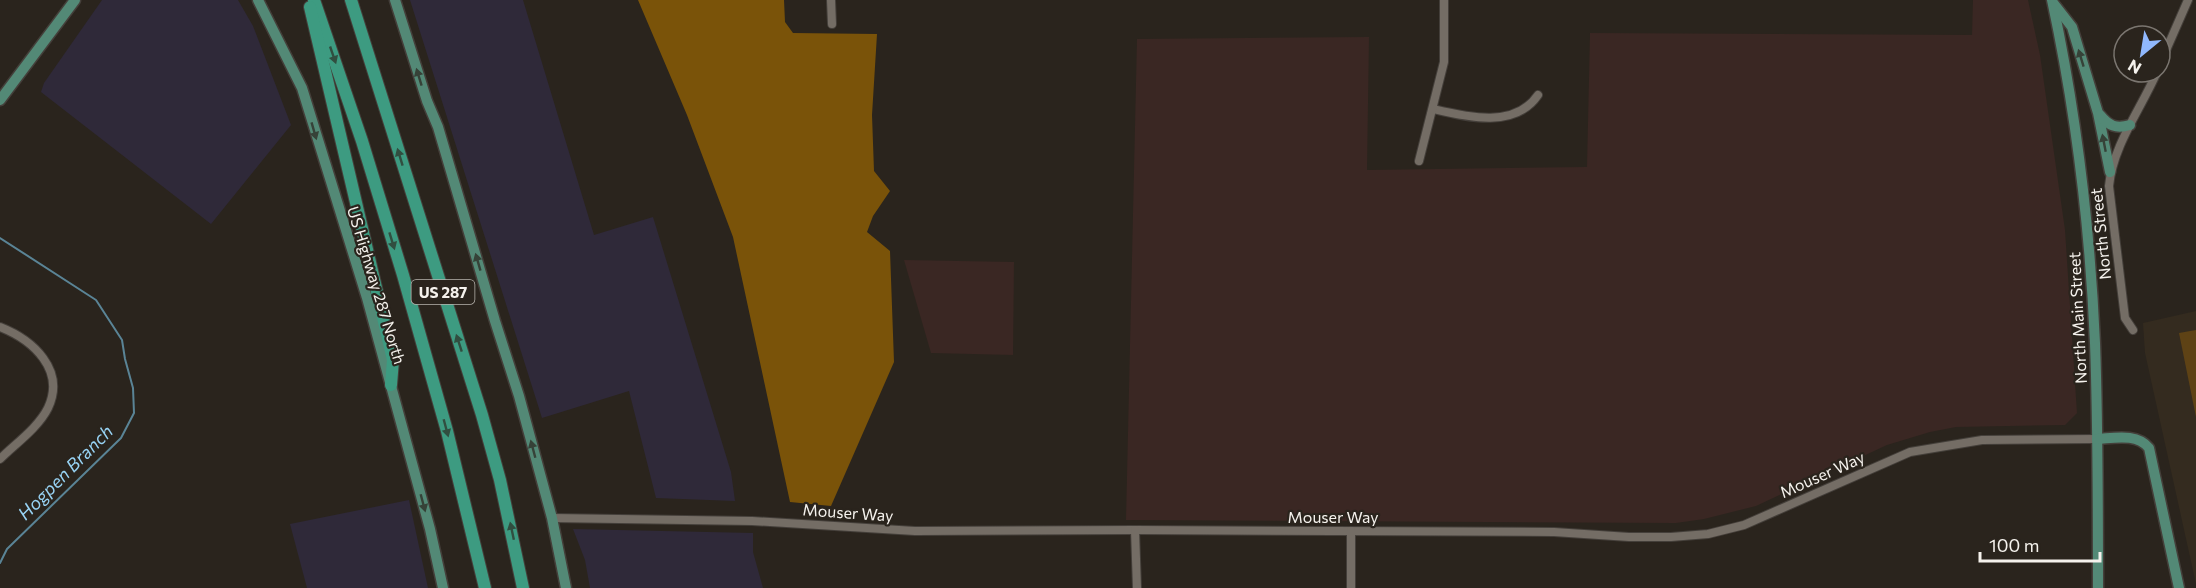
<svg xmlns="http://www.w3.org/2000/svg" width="2196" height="588" font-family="Commissioner,sans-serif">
<rect width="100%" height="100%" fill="#2a241d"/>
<g fill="#2f2939">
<path d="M102 0H238L253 26 291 125 211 224 41 92 44 83Z"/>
<path d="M410 0H523L594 235 653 217 731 472 735 501 656 498 629 391 542 418Z"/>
<path d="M409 500 428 588H307L290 524Z"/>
<path d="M573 529 753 533V552L763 588H590L585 560Z"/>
</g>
<g fill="#3a2723">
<path d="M1973 0H2028L2040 55 2065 230 2077 413 2065 425 1956 427 1930 432 1887 445 1756 506 1704 519 1676 523 1126 520 1137 39 1369 37 1367 170 1587 167 1590 33 1972 35Z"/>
<path d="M904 260 1014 262 1013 355 931 353Z"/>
</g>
<path fill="#342b1f" d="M2196 311V584L2145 353 2143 323Z"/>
<path fill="#5e4215" d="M2196 330V417L2179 333Z"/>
<path fill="#7a5309" d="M638 0H784L785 22 793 33 877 34 872 115 874 171 890 191 873 216 867 232 890 251 894 362 831 506 790 502 733 237 687 115Z"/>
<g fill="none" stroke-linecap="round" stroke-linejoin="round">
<path stroke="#5a8496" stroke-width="2" d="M0 238 96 300 122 340 125 359 133 388 134 413 121 438 7 549 0 563"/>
<g stroke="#443f3a" stroke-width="10">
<g id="minor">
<path d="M831 0 832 24"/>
<path d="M2160 64 2188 0"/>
<path d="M1433 109C1467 117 1515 129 1538 95"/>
<path d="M1419 161 1444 62V0"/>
<path d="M0 327C33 340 66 370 48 408 38 428 15 444 0 459"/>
<path d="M2133 330 2125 318 2109 186C2113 145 2141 109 2157 72"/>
<path d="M552 518 752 521 915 531 1135 530 1554 532 1629 537H1671L1708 534 1744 525 1910 452 1982 440 2097 439"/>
<path d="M1135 530 1137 588"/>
<path d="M1351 588V531"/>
</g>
</g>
<g stroke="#443f3a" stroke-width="13">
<g id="major">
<path d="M258 0 302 88 367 298 430 529 443 588"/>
<path d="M395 0 427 101 438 127 495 321 519 396 552 518 566 588"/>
<path d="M2052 0C2076 112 2090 228 2095 343 2098 424 2098 506 2098 588"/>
<path d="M2054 4 2072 27 2098 113 2110 172"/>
<path d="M0 100 75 0"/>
<path d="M2100 115C2109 126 2116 129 2130 125"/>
<path d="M2097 439C2115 438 2137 433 2149 448L2179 588"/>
</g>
</g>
<g stroke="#443f3a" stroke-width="14">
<g id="highway">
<path d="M314 0 362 141 403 275 447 431 485 588"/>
<path d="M351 0 482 415 500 480 523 588"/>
<path d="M310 7 393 360 391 385"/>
</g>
</g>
<use href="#minor" stroke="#746d65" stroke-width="8"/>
<use href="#major" stroke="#538976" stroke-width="10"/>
<use href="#highway" stroke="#3d9b81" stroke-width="12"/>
</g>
<defs><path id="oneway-solid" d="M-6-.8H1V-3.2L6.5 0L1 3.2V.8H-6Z" transform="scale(1.5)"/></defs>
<g fill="#314e40">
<use href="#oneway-solid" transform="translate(333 55) rotate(71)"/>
<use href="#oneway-solid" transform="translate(400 157) rotate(-107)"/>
<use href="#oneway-solid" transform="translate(392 241) rotate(73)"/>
<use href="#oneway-solid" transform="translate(459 343) rotate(-108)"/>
<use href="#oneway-solid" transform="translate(446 428) rotate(75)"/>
<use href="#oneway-solid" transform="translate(512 531) rotate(-102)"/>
</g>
<g fill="#364238">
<use href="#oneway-solid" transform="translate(2081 58) rotate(-107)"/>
<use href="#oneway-solid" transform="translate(419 77) rotate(-107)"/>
<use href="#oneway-solid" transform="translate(314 131) rotate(74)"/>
<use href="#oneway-solid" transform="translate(2104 143) rotate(-101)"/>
<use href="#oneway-solid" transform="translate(478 262) rotate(-106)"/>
<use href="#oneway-solid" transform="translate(533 449) rotate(-105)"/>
<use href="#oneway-solid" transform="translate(423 503) rotate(75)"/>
</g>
<g text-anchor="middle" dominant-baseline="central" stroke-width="4.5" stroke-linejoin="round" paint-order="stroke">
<rect fill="#2a241d" stroke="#b8b4af" stroke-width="1.5" x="411.5" y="280" width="63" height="24" rx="4.5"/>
<g font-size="15" font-weight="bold" fill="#f5f2ed">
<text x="443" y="292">US 287</text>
</g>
<g font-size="16" fill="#f5f2ed" stroke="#2a241d">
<text transform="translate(2100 234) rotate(-96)">North Street</text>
<text transform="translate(377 285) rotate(73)">US Highway 287 North</text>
<text transform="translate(2077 318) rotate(-93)">North Main Street</text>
<text transform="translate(1822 474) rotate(-24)">Mouser Way</text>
<text transform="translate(848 512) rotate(4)">Mouser Way</text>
<text x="1333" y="516">Mouser Way</text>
</g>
<g font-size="18" font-style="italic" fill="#98d3f4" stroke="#2a241d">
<text transform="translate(65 472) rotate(-45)">Hogpen Branch</text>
</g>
</g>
<g transform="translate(2142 54) rotate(210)"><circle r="28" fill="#2a241d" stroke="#7b7670" stroke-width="1.5"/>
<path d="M0-4.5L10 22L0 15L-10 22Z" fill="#90b8fd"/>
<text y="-9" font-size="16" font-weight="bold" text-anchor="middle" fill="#f5f2ed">N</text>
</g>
<path d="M1980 552v9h120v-9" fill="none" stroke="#f5f2ed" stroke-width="3"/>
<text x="1989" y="552" font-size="18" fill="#f5f2ed" stroke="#2a241d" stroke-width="4.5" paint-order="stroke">100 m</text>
</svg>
